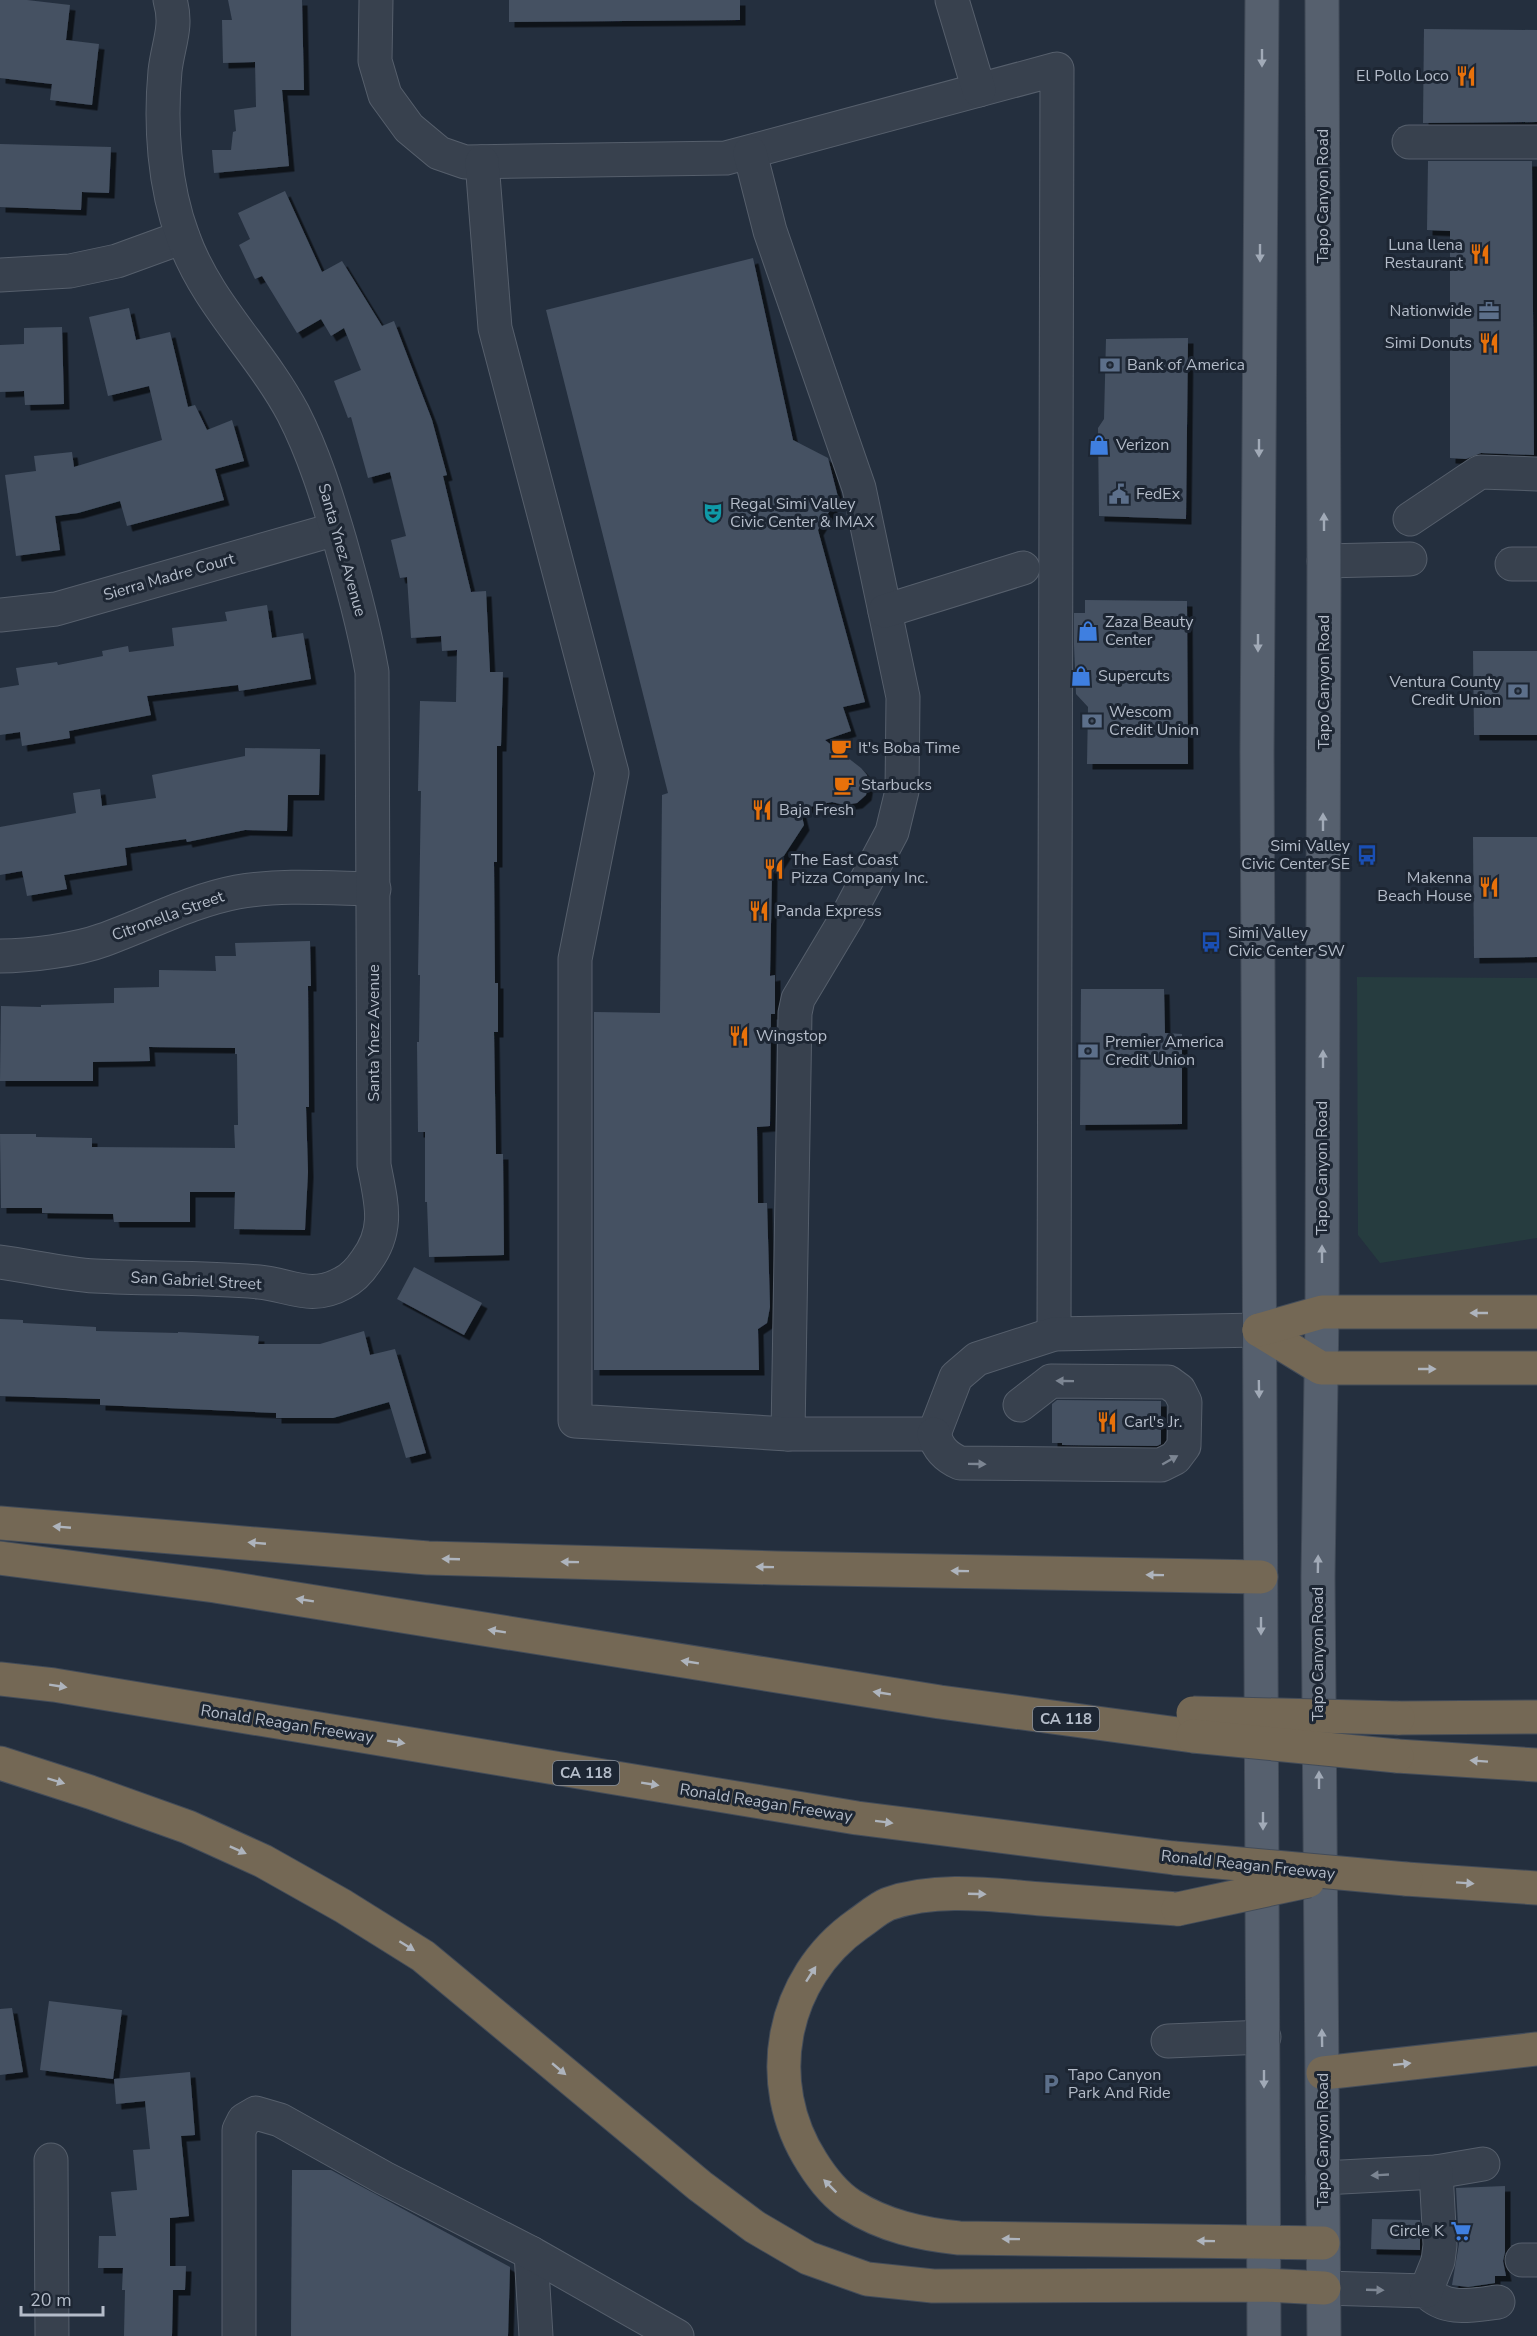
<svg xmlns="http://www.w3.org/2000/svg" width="1537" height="2336" font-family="'Nunito Sans',sans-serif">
<defs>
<filter id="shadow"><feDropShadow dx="5.5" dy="5.5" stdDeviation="0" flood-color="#0009"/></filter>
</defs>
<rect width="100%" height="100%" fill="#242f3e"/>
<path fill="#263c3f" d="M1357 977 1537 978V1238L1380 1263 1358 1235Z"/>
<g fill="#455162" filter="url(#shadow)">
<path d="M0 0H27L70 5 66 40 99 44 92 105 50 100 52 84 0 78Z"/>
<path d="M228 0H302L304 90H282L289 166 214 173 212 150H231L233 132 236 131 234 110 256 107 255 62 223 63 222 20H232Z"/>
<path d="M509 0H740V20L509 22Z"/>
<path d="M1424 29 1537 30V122L1423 123Z"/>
<path d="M0 144 111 147 109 193 82 192 81 210 0 207Z"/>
<path d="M1428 161H1532L1534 455 1481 453 1466 459 1450 458V231L1427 230Z"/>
<path d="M285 191 322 272 342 261 382 326 394 321 432 420 447 475 443 476 471 592 486 591 490 672H503L501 746H497V862H494L495 983H498V1032H494L496 1154H503L504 1255 429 1257 427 1202H425V1132H418L417 1042H419L420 975H418L421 791H418L420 701 456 702 457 650 442 651 441 636 411 638 407 577 400 578 391 540 406 536 390 472 368 478 351 417 348 418 334 381 361 370 344 328 331 336 321 319 297 333 262 276 255 279 239 245 250 239 238 213Z"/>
<path d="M753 258 793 440 828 458 838 497 818 530 865 702 843 707 851 731 825 740 861 768 867 775 868 784 866 795 857 803 844 805 832 802 800 809 804 825 772 874 770 976 775 975V1014H771L770 1126 757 1127 758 1203H767L770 1307 767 1323 758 1329 759 1370H594V1012L660 1013 662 795 668 793 546 310Z"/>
<path d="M129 308 136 340 170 332 188 407 195 405 207 430 232 420 244 461 215 469 224 500 127 526 120 501 78 513 55 516 60 550 16 556 5 475 36 471 34 456 72 452 74 467 162 440 149 386 108 396 89 317Z"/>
<path d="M62 327 64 404 25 405 24 391 0 392V345L24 344V328Z"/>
<path d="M1188 338 1186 519 1099 516 1098 428 1104 419 1106 339Z"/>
<path d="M1085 600 1187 601 1188 764H1087L1088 707 1076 694 1074 645V613H1085Z"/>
<path d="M267 605 272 638 303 633 311 679 239 691 238 685 147 696 151 715 69 731 70 738 22 746 20 732 0 735V688L19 685 16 668 57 662 58 665 103 656 102 651 128 646 129 652 174 646 172 628 227 621 225 612Z"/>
<path d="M1473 651H1537V735H1474Z"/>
<path d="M245 748 320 749 319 795H288L287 831 245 830 187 842 186 839 125 848 127 865 64 875 67 889 27 896 22 871 0 875V827L76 813 73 793 100 789 102 806 156 798 152 775 245 756Z"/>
<path d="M1473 837H1537V957L1474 958Z"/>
<path d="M310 941 311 986H308L309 1107H306L308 1172 305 1230 234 1229 235 1192H190V1222H114L113 1214 42 1213V1208H1L0 1134H36V1137L92 1138V1147L235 1148 234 1125H238L237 1054H235V1048L149 1047 150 1061 93 1062V1081H0L1 1006 41 1007V1005L114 1003V988L159 987V970L216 971 215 956H236L235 943Z"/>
<path d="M1081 989H1164L1165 1033 1182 1034V1124L1080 1125Z"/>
<path d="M414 1267 482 1303 464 1335 397 1299Z"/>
<path d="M0 1319 23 1320V1323L96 1327V1331L178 1333V1332L259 1336 258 1344H320L364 1331 370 1355 395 1349 426 1453 406 1458 389 1402 333 1418H276V1413L100 1405V1399L0 1396Z"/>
<path d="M1057 1400 1161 1401V1444L1157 1446 1062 1445V1443H1052V1404Z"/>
<path d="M49 2001 122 2010 113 2079 40 2070Z"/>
<path d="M12 2008 23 2072 0 2075V2009Z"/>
<path d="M190 2072 195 2135 181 2136 189 2216 170 2218V2266H186L185 2290H173L172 2336H124L125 2290H122L123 2268H98L99 2236H116L111 2192 137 2190 133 2150 150 2149 145 2101 116 2104 114 2079Z"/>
<path d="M292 2170H331L510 2267 508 2336H291Z"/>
<path d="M1505 2186V2252L1503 2261 1506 2276H1495V2283L1468 2287 1452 2285 1459 2244 1456 2188Z"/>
<path d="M1372 2219 1420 2220V2250L1371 2249Z"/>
</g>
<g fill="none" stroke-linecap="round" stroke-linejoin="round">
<g stroke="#565f6c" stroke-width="35">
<g id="minor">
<path d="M376 0 375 61 385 95 409 128 439 153 465 162 726 158 1057 69 1054 1334"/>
<path d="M952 0 979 90"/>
<path d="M1409 142H1537"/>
<path d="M750 153 770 231 859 488 903 697 902 791 892 832 847 917 798 999 795 1013 788 1434"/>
<path d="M482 162 495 328 612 773 575 959V1421L788 1434H934L956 1377 977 1359 1054 1334 1259 1330"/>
<path d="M0 275 70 271 117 261 183 237"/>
<path d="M1410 519 1480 472 1537 474"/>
<path d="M1324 561 1410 559"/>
<path d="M1512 564H1537"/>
<path d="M885 611 1023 568"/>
<path d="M0 615 56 609 336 529"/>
<path d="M0 956C29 956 76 950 103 940 148 924 190 901 237 892 282 884 328 888 374 889"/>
<path d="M0 1262C31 1266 63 1274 95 1276 149 1279 205 1277 259 1282 290 1285 311 1301 343 1283 353 1278 360 1270 366 1261 390 1229 381 1202 374 1165L372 672C364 627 352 584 340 541 327 497 314 454 293 413 260 351 207 304 183 237 164 186 160 125 165 71 168 44 178 27 170 0"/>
<path d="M934 1434C938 1449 946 1457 960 1463L1161 1465 1175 1458 1184 1446 1185 1402 1179 1390 1168 1382 1051 1381 1020 1405"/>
<path d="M1168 2041 1264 2037"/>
<path d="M51 2160 52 2336"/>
<path d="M1323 2178 1436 2172 1483 2164"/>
<path d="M531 2253 536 2336"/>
<path d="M1522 2260H1537"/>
<path d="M1324 2288 1426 2291C1446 2312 1472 2305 1498 2302"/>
<path d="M1426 2291 1438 2261 1440 2245 1436 2172"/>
<path d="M239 2336V2130L244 2120 256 2113 280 2120 384 2178 531 2253 677 2336"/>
</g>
</g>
<g stroke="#414a57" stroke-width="35">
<g id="major">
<path d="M1262 0 1257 752 1264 2336"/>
<path d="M1322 0 1324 561 1322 1312 1318 1577 1324 2336"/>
</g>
</g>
<g stroke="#434c59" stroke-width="35">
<g id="highway">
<path d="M1259 1330 1321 1368H1537"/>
<path d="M1259 1330 1322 1312H1537"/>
<path d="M0 1523 428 1558 777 1568 1261 1577"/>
<path d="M0 1558 215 1586 940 1702 1193 1736"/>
<path d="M0 1679 54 1685 857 1818 1174 1858"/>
<path d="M1398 1718 1537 1717"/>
<path d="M1397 1756 1537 1765"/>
<path d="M0 1763 90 1792 188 1827 263 1861 343 1906 423 1956 700 2186 755 2227 808 2258 867 2279 933 2286 1264 2285 1324 2288"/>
<path d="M1406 1879 1537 1888"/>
<path d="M1178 1909C1132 1906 1087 1902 1042 1899 992 1895 937 1887 888 1904 878 1908 867 1918 858 1924 781 1978 761 2083 812 2162 822 2178 834 2194 851 2205 884 2226 921 2234 959 2238L1323 2243"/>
<path d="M1323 2073 1537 2049"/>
</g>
</g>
<use href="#minor" stroke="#38414e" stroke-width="33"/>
<use href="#major" stroke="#56606e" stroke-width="33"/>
<use href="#highway" stroke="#746855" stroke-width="33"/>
<g stroke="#434c59" stroke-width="35" stroke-linecap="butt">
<g id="highway-bridge">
<path d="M1193 1713 1398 1718"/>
<path d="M1193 1736 1397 1756"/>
<path d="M1174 1858 1406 1879"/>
<path d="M1178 1909 1308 1881"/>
</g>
</g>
<use href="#highway-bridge" stroke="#746855" stroke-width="33"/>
</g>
<defs><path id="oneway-solid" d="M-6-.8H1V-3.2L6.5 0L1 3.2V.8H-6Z" transform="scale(1.5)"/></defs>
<g fill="#a1aab7">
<use href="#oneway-solid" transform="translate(1262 58) rotate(90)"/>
<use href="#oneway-solid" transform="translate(1260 253) rotate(90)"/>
<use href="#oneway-solid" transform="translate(1259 448) rotate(90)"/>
<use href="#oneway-solid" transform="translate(1324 522) rotate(-90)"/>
<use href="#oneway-solid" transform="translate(1258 643) rotate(90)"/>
<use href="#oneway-solid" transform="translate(1323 822) rotate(-90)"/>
<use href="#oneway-solid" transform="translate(1323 1059) rotate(-90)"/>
<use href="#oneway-solid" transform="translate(1322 1254) rotate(-90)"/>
<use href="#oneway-solid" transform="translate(1259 1389) rotate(89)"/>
<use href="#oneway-solid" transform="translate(1318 1564) rotate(-89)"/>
<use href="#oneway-solid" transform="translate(1261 1626) rotate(90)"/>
<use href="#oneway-solid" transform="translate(1319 1780) rotate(-90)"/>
<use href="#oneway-solid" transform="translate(1263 1821) rotate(90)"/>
<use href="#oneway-solid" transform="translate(1322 2038) rotate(-91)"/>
<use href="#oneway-solid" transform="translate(1264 2079) rotate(90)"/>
</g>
<g fill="#aeb4bd">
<use href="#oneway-solid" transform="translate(1479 1313) rotate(180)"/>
<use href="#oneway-solid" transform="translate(1427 1369)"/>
<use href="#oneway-solid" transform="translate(62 1527) rotate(-175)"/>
<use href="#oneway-solid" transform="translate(257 1543) rotate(-175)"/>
<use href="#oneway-solid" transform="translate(451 1559) rotate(-178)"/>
<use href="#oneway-solid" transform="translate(570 1562) rotate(-179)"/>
<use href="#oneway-solid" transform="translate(765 1567) rotate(-179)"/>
<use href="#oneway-solid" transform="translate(960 1571) rotate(-179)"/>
<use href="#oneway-solid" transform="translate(1155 1575) rotate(-179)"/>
<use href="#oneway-solid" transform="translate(305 1600) rotate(-171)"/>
<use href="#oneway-solid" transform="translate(497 1631) rotate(-171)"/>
<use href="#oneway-solid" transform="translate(690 1662) rotate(-171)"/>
<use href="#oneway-solid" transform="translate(58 1686) rotate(9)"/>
<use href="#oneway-solid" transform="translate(882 1693) rotate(-171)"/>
<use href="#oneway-solid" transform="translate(396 1742) rotate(9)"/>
<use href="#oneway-solid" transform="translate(1479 1761) rotate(-176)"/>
<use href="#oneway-solid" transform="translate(56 1781) rotate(17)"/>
<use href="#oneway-solid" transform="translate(650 1784) rotate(9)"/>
<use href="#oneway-solid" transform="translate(884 1822) rotate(7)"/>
<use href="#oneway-solid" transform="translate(238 1850) rotate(24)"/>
<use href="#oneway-solid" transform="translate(1465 1883) rotate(4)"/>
<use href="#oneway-solid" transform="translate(977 1894) rotate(2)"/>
<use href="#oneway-solid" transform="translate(407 1946) rotate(32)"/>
<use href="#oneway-solid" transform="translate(811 1974) rotate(-57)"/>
<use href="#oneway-solid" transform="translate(1402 2064) rotate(-6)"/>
<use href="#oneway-solid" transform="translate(559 2069) rotate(40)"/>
<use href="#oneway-solid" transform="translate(830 2186) rotate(-135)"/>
<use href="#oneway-solid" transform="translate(1011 2239) rotate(-179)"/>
<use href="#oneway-solid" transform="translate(1206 2241) rotate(-179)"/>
</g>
<g fill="#7c8592">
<use href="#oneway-solid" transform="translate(1065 1381) rotate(-179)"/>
<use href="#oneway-solid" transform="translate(1170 1460) rotate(-30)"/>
<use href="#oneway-solid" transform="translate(977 1464) rotate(1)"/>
<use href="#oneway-solid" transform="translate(1380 2175) rotate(177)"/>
<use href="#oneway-solid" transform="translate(1375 2290) rotate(2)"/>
</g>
<defs>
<g id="restaurant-bare" transform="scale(1.62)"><path d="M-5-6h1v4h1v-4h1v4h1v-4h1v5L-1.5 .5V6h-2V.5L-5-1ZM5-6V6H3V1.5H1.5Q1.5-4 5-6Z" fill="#e8710a" stroke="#1d2633" stroke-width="2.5" paint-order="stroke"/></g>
<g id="office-bare" transform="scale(1.62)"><path d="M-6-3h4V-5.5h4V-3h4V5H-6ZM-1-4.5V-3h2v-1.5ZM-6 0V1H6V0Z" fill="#5c6f8a" stroke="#1d2633" stroke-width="2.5" paint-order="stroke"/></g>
<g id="bank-bare" transform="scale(1.62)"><path d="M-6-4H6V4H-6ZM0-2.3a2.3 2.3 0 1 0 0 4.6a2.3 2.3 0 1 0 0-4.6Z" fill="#5c6f8a" stroke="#1d2633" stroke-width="2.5" paint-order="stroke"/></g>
<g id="shop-bare" transform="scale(1.62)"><path d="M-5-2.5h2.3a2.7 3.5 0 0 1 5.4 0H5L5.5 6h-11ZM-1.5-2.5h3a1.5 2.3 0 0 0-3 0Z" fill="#3f7fe0" stroke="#1d2633" stroke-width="2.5" paint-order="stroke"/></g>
<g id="civic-bare" transform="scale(1.62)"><path d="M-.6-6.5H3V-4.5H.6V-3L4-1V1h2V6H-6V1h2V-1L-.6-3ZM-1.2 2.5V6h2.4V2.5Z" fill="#5c6f8a" stroke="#1d2633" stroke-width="2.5" paint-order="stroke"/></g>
<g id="theatre-bare" transform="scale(1.62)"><path d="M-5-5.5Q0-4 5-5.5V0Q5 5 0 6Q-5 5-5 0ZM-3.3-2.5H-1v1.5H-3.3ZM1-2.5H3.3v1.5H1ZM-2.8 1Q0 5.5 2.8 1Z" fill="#0f9aa8" stroke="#1d2633" stroke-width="2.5" paint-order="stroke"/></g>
<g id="cafe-bare" transform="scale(1.62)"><path d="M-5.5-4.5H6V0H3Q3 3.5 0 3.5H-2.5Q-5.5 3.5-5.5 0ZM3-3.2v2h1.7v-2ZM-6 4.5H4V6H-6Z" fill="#e8710a" stroke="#1d2633" stroke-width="2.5" paint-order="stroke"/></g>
<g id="bus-bare" transform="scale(1.62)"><path d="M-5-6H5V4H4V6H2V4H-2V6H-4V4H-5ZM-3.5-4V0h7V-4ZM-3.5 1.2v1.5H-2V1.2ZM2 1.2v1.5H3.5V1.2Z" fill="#1a4fb4" stroke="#1d2633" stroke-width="2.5" paint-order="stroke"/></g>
<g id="parking-bare" transform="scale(1.62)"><path d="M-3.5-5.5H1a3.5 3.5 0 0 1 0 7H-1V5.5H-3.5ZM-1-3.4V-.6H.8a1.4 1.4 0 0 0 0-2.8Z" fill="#5c6f8a" stroke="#1d2633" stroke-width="2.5" paint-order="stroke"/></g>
<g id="supermarket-bare" transform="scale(1.62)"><path d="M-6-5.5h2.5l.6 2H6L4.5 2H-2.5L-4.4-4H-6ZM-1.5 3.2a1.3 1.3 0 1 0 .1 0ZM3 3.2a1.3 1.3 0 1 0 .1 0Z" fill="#3f7fe0" stroke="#1d2633" stroke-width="2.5" paint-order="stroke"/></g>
</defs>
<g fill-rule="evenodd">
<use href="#restaurant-bare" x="1466" y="76"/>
<use href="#restaurant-bare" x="1480" y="254"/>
<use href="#office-bare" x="1489" y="311"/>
<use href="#restaurant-bare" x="1489" y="343"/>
<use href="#bank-bare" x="1110" y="365"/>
<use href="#shop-bare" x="1099" y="445"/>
<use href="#civic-bare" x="1119" y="494"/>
<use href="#theatre-bare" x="713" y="513"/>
<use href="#shop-bare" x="1088" y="631"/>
<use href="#shop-bare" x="1081" y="676"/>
<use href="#bank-bare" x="1518" y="691"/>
<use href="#bank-bare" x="1092" y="721"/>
<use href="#cafe-bare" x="841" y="748"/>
<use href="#cafe-bare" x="844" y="785"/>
<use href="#restaurant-bare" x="762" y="810"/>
<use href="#bus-bare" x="1367" y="855"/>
<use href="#restaurant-bare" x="774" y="869"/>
<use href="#restaurant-bare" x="1489" y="887"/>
<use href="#restaurant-bare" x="759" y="911"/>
<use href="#bus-bare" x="1211" y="942"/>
<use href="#restaurant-bare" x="739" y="1036"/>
<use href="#bank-bare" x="1088" y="1051"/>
<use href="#restaurant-bare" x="1107" y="1422"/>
<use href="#parking-bare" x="1051" y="2084"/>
<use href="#supermarket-bare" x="1461" y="2231"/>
</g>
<g text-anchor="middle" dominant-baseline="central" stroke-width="6" stroke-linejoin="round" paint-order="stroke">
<g fill="#1d2633" stroke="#878f9c" stroke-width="1.5">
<rect x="1033" y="1707" width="66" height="24" rx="4.5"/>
<rect x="553" y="1761" width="66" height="24" rx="4.5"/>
</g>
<g font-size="15" font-weight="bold" fill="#b4bcc9">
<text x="1066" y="1719">CA 118</text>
<text x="586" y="1773">CA 118</text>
</g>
<g font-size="16" fill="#b4bcc9" stroke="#1d2633" text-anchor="start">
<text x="1449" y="76" text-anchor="end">El Pollo Loco</text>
<text x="1463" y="245" text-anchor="end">Luna llena<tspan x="1463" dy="18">Restaurant</tspan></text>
<text x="1472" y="311" text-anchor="end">Nationwide</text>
<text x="1472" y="343" text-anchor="end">Simi Donuts</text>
<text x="1127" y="365">Bank of America</text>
<text x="1116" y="445">Verizon</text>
<text x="1136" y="494">FedEx</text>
<text x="730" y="504">Regal Simi Valley<tspan x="730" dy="18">Civic Center &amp; IMAX</tspan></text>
<text x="1105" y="622">Zaza Beauty<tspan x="1105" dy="18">Center</tspan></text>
<text x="1098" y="676">Supercuts</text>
<text x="1501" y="682" text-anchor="end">Ventura County<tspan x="1501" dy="18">Credit Union</tspan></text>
<text x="1109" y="712">Wescom<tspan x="1109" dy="18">Credit Union</tspan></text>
<text x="858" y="748">It's Boba Time</text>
<text x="861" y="785">Starbucks</text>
<text x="779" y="810">Baja Fresh</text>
<text x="1350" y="846" text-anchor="end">Simi Valley<tspan x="1350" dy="18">Civic Center SE</tspan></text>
<text x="791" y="860">The East Coast<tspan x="791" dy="18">Pizza Company Inc.</tspan></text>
<text x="1472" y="878" text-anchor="end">Makenna<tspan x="1472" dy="18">Beach House</tspan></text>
<text x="776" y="911">Panda Express</text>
<text x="1228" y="933">Simi Valley<tspan x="1228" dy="18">Civic Center SW</tspan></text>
<text x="756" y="1036">Wingstop</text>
<text x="1105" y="1042">Premier America<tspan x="1105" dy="18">Credit Union</tspan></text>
<text x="1124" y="1422">Carl's Jr.</text>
<text x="1068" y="2075">Tapo Canyon<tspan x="1068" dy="18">Park And Ride</tspan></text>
<text x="1444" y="2231" text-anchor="end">Circle K</text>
</g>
<g font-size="16" fill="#b4bcc9" stroke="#1d2633">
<text transform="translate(1323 196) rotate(-90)">Tapo Canyon Road</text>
<text transform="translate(342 550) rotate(74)">Santa Ynez Avenue</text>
<text transform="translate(169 577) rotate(-16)">Sierra Madre Court</text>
<text transform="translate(1324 682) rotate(-90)">Tapo Canyon Road</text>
<text transform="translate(168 916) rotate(-20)">Citronella Street</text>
<text transform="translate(374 1033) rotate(-90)">Santa Ynez Avenue</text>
<text transform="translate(1322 1168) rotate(-90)">Tapo Canyon Road</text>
<text transform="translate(196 1281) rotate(3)">San Gabriel Street</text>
<text transform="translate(1318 1654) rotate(-90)">Tapo Canyon Road</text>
<text transform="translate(287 1724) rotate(9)">Ronald Reagan Freeway</text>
<text transform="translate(766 1803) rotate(9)">Ronald Reagan Freeway</text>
<text transform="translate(1248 1865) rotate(6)">Ronald Reagan Freeway</text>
<text transform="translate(1323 2140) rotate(-90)">Tapo Canyon Road</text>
</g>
</g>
<path d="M21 2306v9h82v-9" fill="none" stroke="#b4bcc9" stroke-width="3"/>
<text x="30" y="2306" font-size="18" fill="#b4bcc9" stroke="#1d2633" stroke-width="4.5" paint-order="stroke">20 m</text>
</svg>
